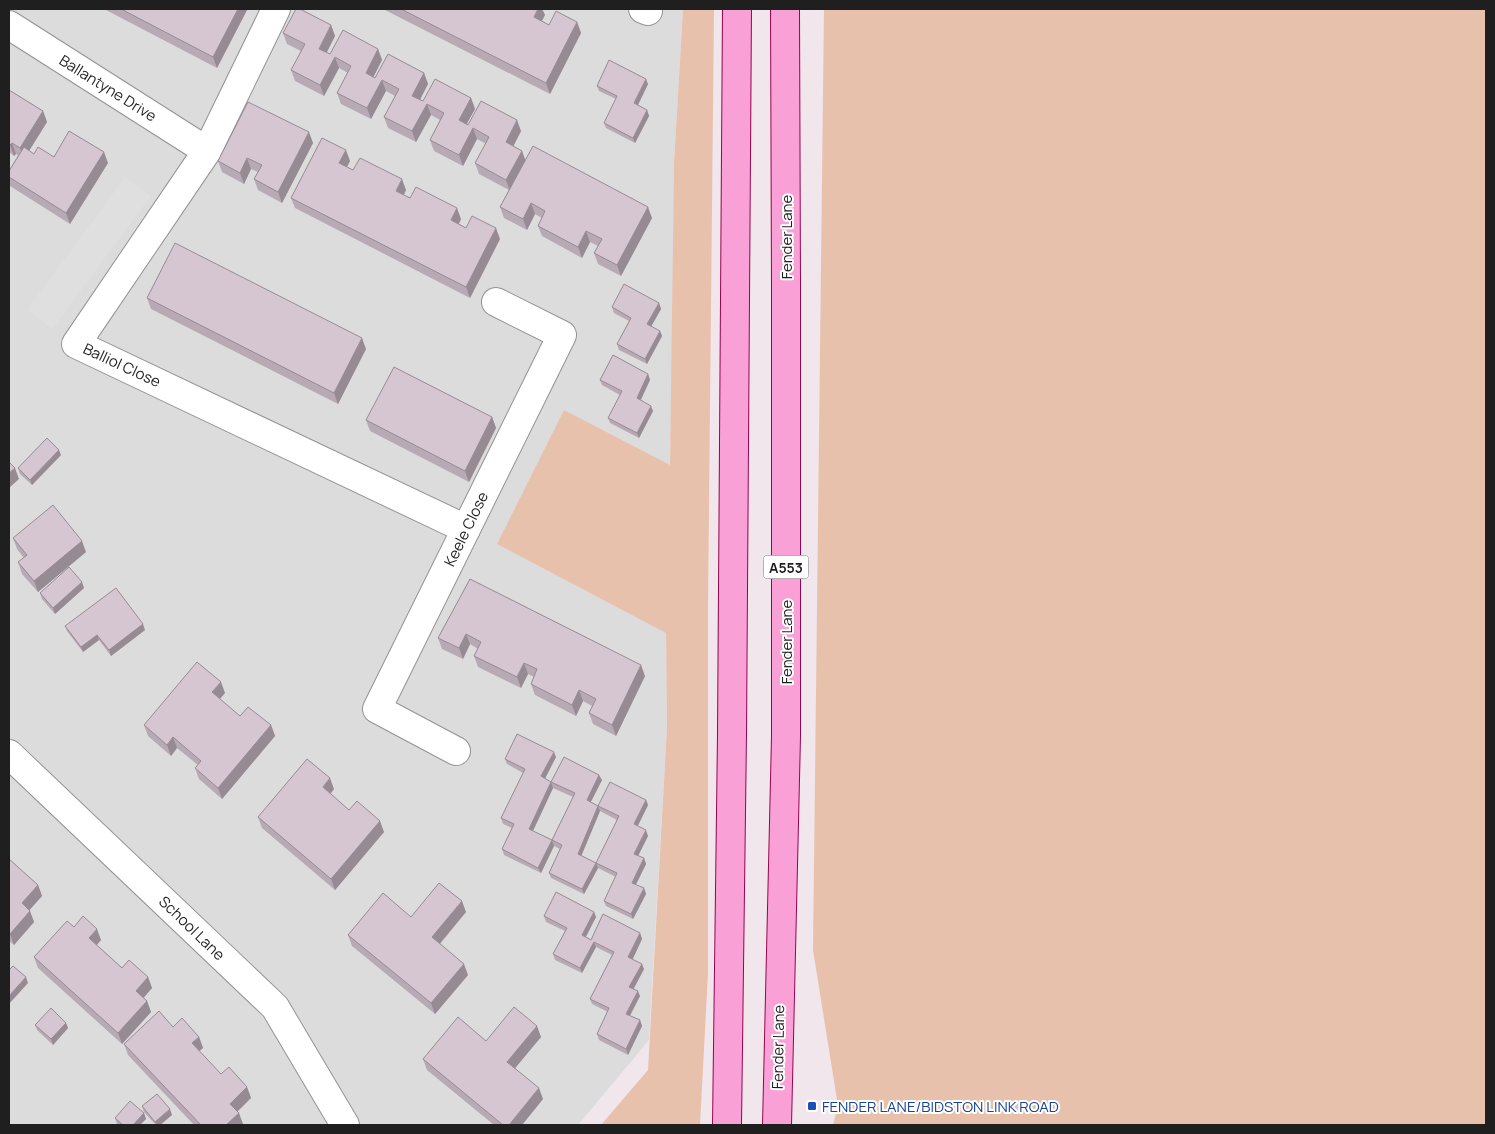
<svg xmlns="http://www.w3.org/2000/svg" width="1495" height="1134" font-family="Manrope,sans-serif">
<rect width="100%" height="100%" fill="#f0e6eb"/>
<path fill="#dddcdd" d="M9 9H683L674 163 673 324 666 633 667 727 649 1040 578 1125H9Z"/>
<g fill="#e8c1ad">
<path d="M683 9H714L708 607V973L700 1125H601L648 1070 667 727 666 633 497 544 564 410 670 465 674 163Z"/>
<path d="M824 9H1486V1125H833L838 1106 813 950Z"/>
</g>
<path fill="#dfdfdf" d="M125 177 151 196 52 329 27 310Z"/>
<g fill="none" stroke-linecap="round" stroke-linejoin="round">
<g stroke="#939393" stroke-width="30">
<g id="minor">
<path d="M276 9 207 151 76 344 466 529"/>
<path d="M643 9 648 11"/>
<path d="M9 25 207 151"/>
<path d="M456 751 377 709 562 335 496 302"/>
<path d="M9 754 275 1007 345 1125"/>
</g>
</g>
<g stroke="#96044e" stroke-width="30">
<g id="major">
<path d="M727 1125 732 734 737 9"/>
<path d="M777 1125 786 736V285L785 9"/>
</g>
</g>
<use href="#minor" stroke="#fff" stroke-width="28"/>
<use href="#major" stroke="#f9a1d7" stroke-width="28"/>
</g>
<g fill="#b8aab5" fill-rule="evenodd">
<path d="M104 9H246L247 10 217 68Z"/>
<path d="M383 9H542L545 15 542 21 549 25 577 22 581 33 550 94Z"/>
<path d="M331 25 335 36 326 53 330 54 378 49 382 60 373 77 375 78 424 73 428 84 420 100 423 101 471 98 475 109 466 124 468 125 521 131 513 146 522 151 525 160 652 218 621 276 598 264 594 253 598 246 590 242 582 258 542 236 538 226 542 218 535 214 527 230 504 218 500 207 509 190 479 174 475 163 486 144 477 139 463 166 434 151 430 140 440 120 431 115 416 142 388 128 384 117 395 96 386 91 371 119 341 104 337 93 348 73 339 68 324 96 295 81 291 70 301 51 287 44 283 33Z"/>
<path d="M648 84 638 105 647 110 649 116 635 143 606 128 604 123 616 99 599 91 597 86Z"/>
<path d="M9 90 43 111 47 122 29 151 34 154 108 163 70 224 10 186 9 184V171L18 155 16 154 14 156 9 152Z"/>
<path d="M313 143 282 203 258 190 254 179 258 172 251 169 244 184 222 172 218 161Z"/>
<path d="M350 161 347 167 353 170 406 190 404 195 461 219 459 224 466 228 500 239 470 298 295 208 291 198Z"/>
<path d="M147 298 366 349 338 404 151 309Z"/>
<path d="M659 303 661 309 651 327 660 331 662 336 647 364 619 350 617 344 629 321 614 313 612 307Z"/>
<path d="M648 374 650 380 640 400 653 411 639 438 610 423 608 418 620 395 602 385 600 380Z"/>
<path d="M492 417 496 428 469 482 370 431 366 420Z"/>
<path d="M61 455 32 485 20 474 18 468Z"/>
<path d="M13 538 86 552 38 592 22 574 18 562 24 558 17 549Z"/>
<path d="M470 579 645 676 616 736 593 724 589 713 592 706 583 701 576 716 535 695 531 684 534 677 528 674 521 688 478 667 474 656 478 649 470 644 463 659 442 649 438 638Z"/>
<path d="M84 588 55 614 42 599 40 593Z"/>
<path d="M65 626 145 630 111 656 99 640 83 652 67 631Z"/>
<path d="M225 693 220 699 240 716 271 725 275 736 222 799 199 779 195 768 198 765 177 748 171 756 148 736 144 725Z"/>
<path d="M556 757 545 779 551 782 602 780 591 802 598 806 646 800 648 805 638 826 648 836 638 856 644 858 646 864 636 885 644 888 646 894 633 919 606 906 604 901 616 877 598 868 584 894 551 878 549 873 560 849 554 846 541 873 504 855 502 849 512 828 503 824 501 818 523 773 507 764 505 759ZM553 788 573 797 552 840 533 831ZM600 811 617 820 596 863 581 856Z"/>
<path d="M334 789 330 794 349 810 384 832 335 890 262 828 258 817Z"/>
<path d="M9 859 38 885 42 896 29 910 34 922 14 945 9 941Z"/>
<path d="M466 912 440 944 468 975 435 1014 352 946 348 935 411 917Z"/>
<path d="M594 912 596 917 586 937 591 940 640 933 642 939 632 959 644 969 633 989 640 996 630 1016 640 1020 642 1026 628 1055 599 1040 597 1034 608 1012 592 1004 590 999 612 955 596 947 582 973 555 960 553 954 565 931 546 922 544 916Z"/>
<path d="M74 927 101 940 97 945 122 968 148 977 152 988 143 998 147 1001 151 1012 122 1044 38 968 34 957Z"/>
<path d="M66 1023 68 1028 53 1045 37 1030 35 1025Z"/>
<path d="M173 1027 199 1037 203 1048 199 1051 221 1074 247 1087 251 1098 237 1111 243 1124 242 1125H194L128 1055 124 1044Z"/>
<path d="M541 1037 515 1068 543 1099 522 1125H494L427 1070 423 1059 486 1041Z"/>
<path d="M142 1106 172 1115 160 1125H156L144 1112Z"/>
<path d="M144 1113 146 1119 140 1125H119L117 1124 115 1118Z"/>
</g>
<g fill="#968b93">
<path d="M238 9H246L247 10 217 68 213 57Z"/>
<path d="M538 9H542L545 15 538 28 534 17Z"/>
<path d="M577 22 581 33 550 94 546 83Z"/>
<path d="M331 25 335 36 323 60 319 49Z"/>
<path d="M378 49 382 60 370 84 366 73Z"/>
<path d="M335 57 339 68 324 96 320 85Z"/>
<path d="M424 73 428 84 416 107 412 96Z"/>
<path d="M646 79 648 84 636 109 634 103Z"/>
<path d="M382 80 386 91 371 119 367 108Z"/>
<path d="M471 98 475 109 463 131 459 120Z"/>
<path d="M427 104 431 115 416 142 412 131Z"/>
<path d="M647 110 649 116 635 143 633 138Z"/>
<path d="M43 111 47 122 24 159 20 148Z"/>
<path d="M517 120 521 131 510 153 506 142Z"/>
<path d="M473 128 477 139 463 166 459 155Z"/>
<path d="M309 132 313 143 282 203 278 192Z"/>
<path d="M12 143 16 154 14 156 10 145Z"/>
<path d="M346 150 350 161 343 174 339 163Z"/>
<path d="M522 151 526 162 510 191 506 180Z"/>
<path d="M104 152 108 163 70 224 66 213Z"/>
<path d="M247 158 251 169 244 184 240 173Z"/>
<path d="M402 179 406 190 400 202 396 191Z"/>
<path d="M531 203 535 214 527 230 523 219Z"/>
<path d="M648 207 652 218 621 276 617 265Z"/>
<path d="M457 208 461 219 455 231 451 220Z"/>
<path d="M496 228 500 239 470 298 466 287Z"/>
<path d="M586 231 590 242 582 258 578 247Z"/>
<path d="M659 303 661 309 649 330 647 324Z"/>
<path d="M660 331 662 336 647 364 645 359Z"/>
<path d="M362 338 366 349 338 404 334 393Z"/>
<path d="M648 374 650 380 639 404 637 398Z"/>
<path d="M651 406 653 411 639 438 637 433Z"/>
<path d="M492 417 496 428 469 482 465 471Z"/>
<path d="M59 450 61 455 32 485 30 480Z"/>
<path d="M15 468 19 479 9 488V473Z"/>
<path d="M82 541 86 552 38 592 34 581Z"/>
<path d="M82 582 84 588 55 614 53 608Z"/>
<path d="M143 624 145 630 111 656 109 650Z"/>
<path d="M466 634 470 644 463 659 459 648Z"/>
<path d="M97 635 99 640 83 652 81 647Z"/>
<path d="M524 663 528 674 521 688 517 677Z"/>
<path d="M641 665 645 676 616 736 612 725Z"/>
<path d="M221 682 225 693 216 703 212 692Z"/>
<path d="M579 690 583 701 576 716 572 705Z"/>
<path d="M271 725 275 736 222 799 218 788Z"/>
<path d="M173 737 177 748 171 756 167 745Z"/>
<path d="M554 752 556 757 543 782 541 776Z"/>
<path d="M599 775 602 780 589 805 587 800Z"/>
<path d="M330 778 334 789 327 798 323 787Z"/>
<path d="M551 782 553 788 531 835 529 829Z"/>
<path d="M646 800 648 805 636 829 634 824Z"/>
<path d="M598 806 600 811 580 859 578 854Z"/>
<path d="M380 821 384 832 335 890 331 879Z"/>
<path d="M646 830 648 836 636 860 634 854Z"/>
<path d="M552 840 554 846 541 873 538 868Z"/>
<path d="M644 858 646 864 634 888 632 883Z"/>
<path d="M596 863 598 868 584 894 582 889Z"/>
<path d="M38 885 42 896 26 914 22 903Z"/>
<path d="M644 888 646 894 633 919 631 914Z"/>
<path d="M462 901 466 912 436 948 432 937Z"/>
<path d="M30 911 34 922 14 945 10 934Z"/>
<path d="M594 912 596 917 584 940 582 935Z"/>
<path d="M97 929 101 940 93 949 89 938Z"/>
<path d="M640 933 642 939 631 963 628 957Z"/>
<path d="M594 942 596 947 582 973 580 968Z"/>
<path d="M464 964 468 975 435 1014 431 1003Z"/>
<path d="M642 964 644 969 632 992 629 987Z"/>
<path d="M26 977 28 983 9 1004V996Z"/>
<path d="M148 977 152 988 140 1002 136 991Z"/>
<path d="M638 991 640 996 628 1019 626 1014Z"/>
<path d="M147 1001 151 1012 122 1044 118 1033Z"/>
<path d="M640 1020 642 1026 628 1055 626 1049Z"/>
<path d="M66 1023 68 1028 53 1045 51 1039Z"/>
<path d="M537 1026 541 1037 511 1073 507 1062Z"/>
<path d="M199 1037 203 1048 196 1054 192 1043Z"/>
<path d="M247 1087 251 1098 234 1115 230 1104Z"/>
<path d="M539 1088 543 1099 522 1125H509Z"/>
<path d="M170 1109 172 1115 160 1125H157L155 1122Z"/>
<path d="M144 1113 146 1119 140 1125H133Z"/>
<path d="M239 1113 243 1124 242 1125H226Z"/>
</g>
<g fill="#d6c6d2" stroke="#968b93">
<path d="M121 9H238L213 57Z"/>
<path d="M296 9H300L331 25 319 49 330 54 343 30 378 49 366 73 375 78 388 54 424 73 412 96 423 101 435 79 471 98 459 120 468 125 481 101 517 120 506 142 522 151 506 180 475 163 489 137 473 128 459 155 430 140 444 113 427 104 412 131 384 117 399 89 382 80 367 108 337 93 351 66 335 57 320 85 291 70 305 44 283 33Z"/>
<path d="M401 9H538L534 17 549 25 556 11 577 22 546 83Z"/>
<path d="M609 60 646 79 634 103 647 110 633 138 604 123 617 96 597 86Z"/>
<path d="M9 90 43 111 20 148 12 143 10 145 9 144Z"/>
<path d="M248 102 309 132 278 192 254 179 262 165 247 158 240 173 218 161Z"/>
<path d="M69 131 104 152 66 213 9 177V171L24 147 34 154 38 147 54 157Z"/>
<path d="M322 138 346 150 339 163 353 170 360 158 402 179 396 191 410 198 416 187 457 208 451 220 466 228 472 216 496 228 466 287 291 198Z"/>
<path d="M533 146 648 207 617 265 594 253 602 239 586 231 578 247 538 226 545 211 531 203 523 219 500 207Z"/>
<path d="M175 243 362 338 334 393 147 298Z"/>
<path d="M624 284 659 303 647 324 660 331 645 359 617 344 631 318 612 307Z"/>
<path d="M613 355 648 374 637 398 651 406 637 433 608 418 622 391 600 380Z"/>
<path d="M394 367 492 417 465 471 366 420Z"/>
<path d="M47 438 59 450 30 480 18 468Z"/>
<path d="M9 462 15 468 9 473Z"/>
<path d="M53 505 82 541 34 581 18 562 27 555 13 538Z"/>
<path d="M69 567 82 582 53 608 40 593Z"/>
<path d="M470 579 641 665 612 725 589 713 596 699 579 690 572 705 531 684 537 669 524 663 517 677 474 656 481 642 466 634 459 648 438 638Z"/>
<path d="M116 588 143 624 109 650 97 635 81 647 65 626Z"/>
<path d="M197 662 221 682 212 692 240 716 248 707 271 725 218 788 195 768 201 761 173 737 167 745 144 725Z"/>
<path d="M517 734 554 752 541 776 551 782 529 829 552 840 538 868 502 849 514 824 501 818 525 769 505 759Z"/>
<path d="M564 757 599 775 587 800 598 806 578 854 596 863 582 889 549 873 562 845 552 840 575 793 551 782Z"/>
<path d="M307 759 330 778 323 787 349 810 357 801 380 821 331 879 258 817Z"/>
<path d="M610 782 646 800 634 824 646 830 634 854 644 858 632 883 644 888 631 914 604 901 617 873 596 863 619 816 598 806Z"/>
<path d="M9 859 38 885 22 903 30 911 10 934H9Z"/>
<path d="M439 883 462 901 432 937 464 964 431 1003 348 935 383 893 411 917Z"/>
<path d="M556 892 594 912 582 935 591 940 603 914 640 933 628 957 642 964 629 987 638 991 626 1014 640 1020 626 1049 597 1034 609 1008 590 999 614 952 594 942 580 968 553 954 567 928 544 916Z"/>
<path d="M83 916 97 929 89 938 122 968 129 960 148 977 136 991 147 1001 118 1033 34 957 67 921 74 927Z"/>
<path d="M13 966 26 977 9 996V970Z"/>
<path d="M514 1007 537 1026 507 1062 539 1088 509 1125H503L423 1059 458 1017 486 1041Z"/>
<path d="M51 1008 66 1023 51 1039 35 1025Z"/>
<path d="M159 1011 173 1027 182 1018 199 1037 192 1043 221 1074 229 1067 247 1087 230 1104 239 1113 226 1125H201L124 1044Z"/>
<path d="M157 1094 170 1109 155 1122 142 1106Z"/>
<path d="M130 1101 144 1113 133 1125H123L115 1118Z"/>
</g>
<rect fill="#1a4fb4" stroke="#fff" stroke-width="2" x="807" y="1101" width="10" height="10" rx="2.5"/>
<g text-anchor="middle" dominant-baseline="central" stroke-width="4" stroke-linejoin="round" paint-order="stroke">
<rect fill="#fff" stroke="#626262" stroke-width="1" x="763.5" y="555.5" width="45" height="23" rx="4"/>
<g font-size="14" font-weight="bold" fill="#1f1f1f">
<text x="786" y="567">A553</text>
</g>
<g font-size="15" fill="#1f1f1f" stroke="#fff">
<text transform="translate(108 88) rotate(32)">Ballantyne Drive</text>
<text transform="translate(786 237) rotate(-90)">Fender Lane</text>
<text transform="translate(122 365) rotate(25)">Balliol Close</text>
<text transform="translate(466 529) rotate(-64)">Keele Close</text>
<text transform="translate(786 642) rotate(-90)">Fender Lane</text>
<text transform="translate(192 928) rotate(44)">School Lane</text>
<text transform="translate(778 1047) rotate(-89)">Fender Lane</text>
</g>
<g font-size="15" fill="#164399" stroke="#fff" text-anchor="start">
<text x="822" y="1106">FENDER LANE/BIDSTON LINK ROAD</text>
</g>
</g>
<rect width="1495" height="1134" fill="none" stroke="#1f1f1f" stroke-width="20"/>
</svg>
